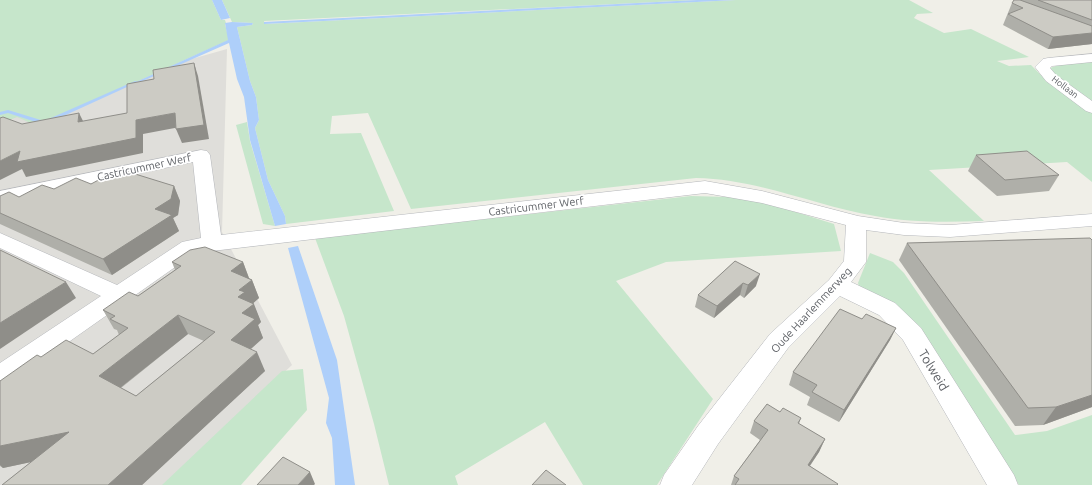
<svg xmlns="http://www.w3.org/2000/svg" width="1092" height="485" font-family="Ubuntu,sans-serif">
<rect width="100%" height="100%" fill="#f0efe8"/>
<path fill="#dfdeda" d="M227 49 222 232 292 365 164 485H0V113Z"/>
<g fill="#c6e6cb">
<path d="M0 0H212L221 20H225L226 23 225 24 229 40 136 82 35 125 17 117 0 124Z"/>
<path d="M222 0H697L264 21 265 24 736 0H909L933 13 917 14 914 18 944 33 971 29 1029 57 997 61 1009 66 1031 65 1041 75 1092 113V182L1067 162 929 170 984 221C948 222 910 223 875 216 815 206 758 179 696 178L411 209 368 113 332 116 330 134 361 133 394 211 286 224 285 216 268 180 255 128 259 120 256 97 250 81 237 27 252 25 253 23 232 22Z"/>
<path d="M1092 62V103L1055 75 1050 68 1059 65Z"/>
<path d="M247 122 250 141 275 226 263 224 236 125Z"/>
<path d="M691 196 728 197 764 202 834 224 841 251 666 262 616 281 713 399 657 485H583L545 422 455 476 458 485H389L374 424 344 316 315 238Z"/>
<path d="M870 253 893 262 904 273 1015 435 1047 431 1092 415V485H1019L914 323 860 291 858 283Z"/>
<path d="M303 369 307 410 241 485H162L282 371Z"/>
</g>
<g fill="#aecffa">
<path d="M212 0H222L230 18 221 20Z"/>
<path d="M697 0H736L264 24V22Z"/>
<path d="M232 22 253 23 252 25 237 27 250 81 256 97 259 120 255 128 268 180 285 216 286 224 275 226 250 140 244 97 237 79 229 43 136 84V82L228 40 225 23Z"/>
<path d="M298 246 337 360 355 485H335L332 438 326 423 329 398 288 248Z"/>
</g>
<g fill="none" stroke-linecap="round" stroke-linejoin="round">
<path fill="#aecffa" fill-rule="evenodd" d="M135 81 138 82 46 124H42L8 113 0 115V112L8 110 44 121Z"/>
<g stroke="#b5b7bb" stroke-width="1">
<g id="minor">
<path d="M1092 54V62L1052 66 1050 68 1056 75 1092 101V113L1086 111 1046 81 1035 67 1043 59 1048 58Z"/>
<path d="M201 150 207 151 210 155 221 235 705 181 762 191 858 216 904 223 950 225 1092 214V226L950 237 904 235 866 230V262L851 282 895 303 921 328 1014 475 1018 485H987L903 340 879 315 840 296 788 348 718 444 692 485H660L664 475 698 426 770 334 829 280 844 261 846 225 762 203 705 193 195 253 9 384 0 387V363L101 296 0 248V233L117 285 182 242 201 238 193 162 0 203V191Z"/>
</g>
</g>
<use href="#minor" fill="#fff" fill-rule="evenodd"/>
</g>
<g fill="#afafa9" fill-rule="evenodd">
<path d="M1014 0H1092V44L1048 49 1003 25 1012 3Z"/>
<path d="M976 155 1059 175 1049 191 997 196 968 171Z"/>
<path d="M91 184 174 186 180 201 178 215 173 218 179 231 112 275 0 224V196L19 197 54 189Z"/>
<path d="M1092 240V407L1043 425 1015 426 899 260 907 243Z"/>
<path d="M735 261 756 286 744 298 740 295 714 318 695 307 698 295Z"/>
<path d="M172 262H243L249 278 252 280 259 298 253 303 261 322 258 325 263 338 251 349 265 371 142 485H2L31 462 3 468 0 466V381L41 357 93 354 119 335 117 330 114 329 103 310 138 296 175 270ZM188 334 204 341 136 396 121 388Z"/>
<path d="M862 319 896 328 890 340 839 422 807 405 810 397 789 385 793 372Z"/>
<path d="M801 418 799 424 825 439 819 452 810 466 837 485H731L734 476 760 440 750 433 754 421Z"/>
</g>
<g fill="#8f8e89">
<path d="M1092 33V44L1048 49 1053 37Z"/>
<path d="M194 63 198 76 209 139 182 143 176 129Z"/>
<path d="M79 113 86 127 78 122Z"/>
<path d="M175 113 180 127 143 134V153L26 177 22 169 0 180V161L20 151 136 120Z"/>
<path d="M174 186 180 201 178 215 173 218 179 231 112 275 103 259Z"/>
<path d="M243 262 250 281 231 271Z"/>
<path d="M760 274 756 286 744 298 748 285Z"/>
<path d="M252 280 259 298 250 306 254 304 261 322 258 325 263 338 239 359 231 340 239 290Z"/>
<path d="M66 282 76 298 0 349V323Z"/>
<path d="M743 283 740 295 714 318 717 306Z"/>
<path d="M178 315 188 334 111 395 99 376Z"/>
<path d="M896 328 890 340 839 422 844 410Z"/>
<path d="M257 352 265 371 142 485H108Z"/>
<path d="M1092 395V407L1043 425 1056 407Z"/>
<path d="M69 432 83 451 3 468 0 465V446Z"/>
<path d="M825 439 819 452 802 477 808 465Z"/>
<path d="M310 472 315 484 314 485H298Z"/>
</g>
<g fill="#cccbc4" stroke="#8f8e89" fill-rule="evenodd">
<path d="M1014 0H1020L1092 26V33L1053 37 1008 14 1023 8 1012 3Z"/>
<path d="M1038 0H1092V20Z"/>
<path d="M194 63 204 125 176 129 175 113 136 120V138L17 162 20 151 0 161V118L3 117 22 124 79 113 78 122 127 113V84L154 79 153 70Z"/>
<path d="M1027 151 1059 175 1005 180 976 155Z"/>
<path d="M119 169 174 186 171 199 155 209 172 215 103 259 0 213V196L9 192 19 197 42 185 54 189 76 178 91 184Z"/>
<path d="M1090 238 1092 240V395L1056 407 1028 408 907 243Z"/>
<path d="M205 247 243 262 231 271 252 280 239 290 245 292 238 297 254 304 242 313 255 319 231 340 257 352 108 485H2L69 432 0 446V381L37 355 41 357 66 340 93 354 128 328 110 319 115 316 103 310 129 292 138 296 181 266 172 262 190 250ZM178 315 215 332 136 396 99 376Z"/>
<path d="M0 250 66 282 0 323Z"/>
<path d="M735 261 760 274 748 285 743 283 717 306 698 295Z"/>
<path d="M840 309 862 319 866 314 896 328 844 410 812 392 817 385 793 372Z"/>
<path d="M767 404 780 412 783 408 801 418 798 423 825 439 808 465 838 484 837 485H735L739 479 734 476 768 430 754 421Z"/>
<path d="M283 457 310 472 298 485H257Z"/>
<path d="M546 470 566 485H532Z"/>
</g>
<g text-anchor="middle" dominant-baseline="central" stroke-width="3.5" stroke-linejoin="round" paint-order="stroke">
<g font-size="9" fill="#5f6267" stroke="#fff">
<text transform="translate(1065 87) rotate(37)">Hollaan</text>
</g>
<g font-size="11" fill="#5f6267" stroke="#fff">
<text transform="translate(144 167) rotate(-12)">Castricummer Werf</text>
<text transform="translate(536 206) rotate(-7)">Castricummer Werf</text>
<text transform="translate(811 310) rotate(-47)">Oude Haarlemmerweg</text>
</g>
<g font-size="13" fill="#5f6267" stroke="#fff">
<text transform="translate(934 370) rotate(59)">Tolweid</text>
</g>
</g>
</svg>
